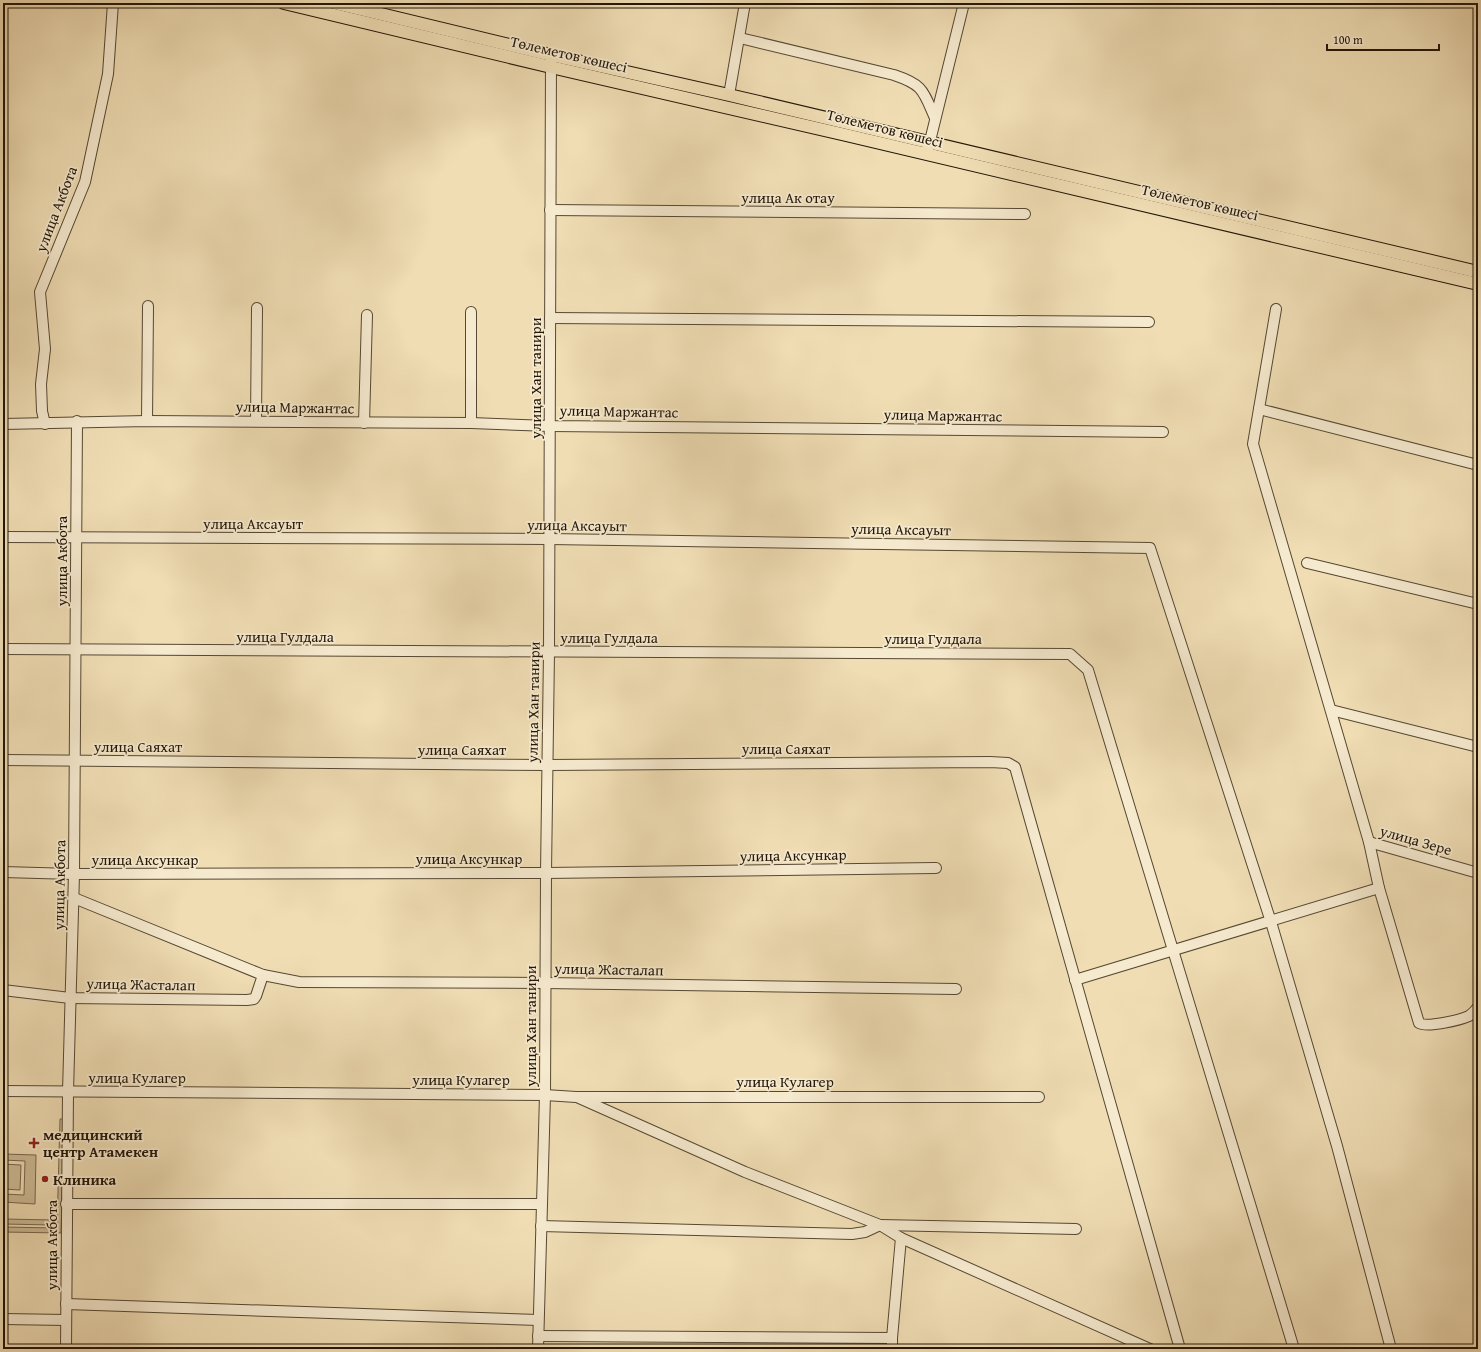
<svg xmlns="http://www.w3.org/2000/svg" width="1481" height="1352" font-family="'Gentium Book Plus',serif">
<rect width="100%" height="100%" fill="#f0ddb4"/>
<filter id="stains"><feTurbulence type="fractalNoise" baseFrequency=".005" numOctaves="4"/><feColorMatrix values="0 0 0 0 .2 0 0 0 0 .09 0 0 0 0 .02 0 0 0 .5 -.17"/></filter>
<radialGradient id="worn" r=".72"><stop offset=".6" stop-color="#630" stop-opacity="0"/><stop offset="1" stop-color="#630" stop-opacity=".3"/></radialGradient>
<g fill="#cdbb97" stroke="#78684f">
<path d="M60 1119H64L61 1233 3 1232V1227L57 1228Z"/>
<path d="M3 1154 36 1155 35 1204 3 1202V1194L24 1195 25 1161 3 1160Z"/>
<path d="M3 1164 21 1165 20 1190 3 1189Z"/>
<path d="M3 1219 54 1220 53 1225 3 1224Z"/>
</g>
<g fill="none" stroke-linecap="round" stroke-linejoin="round">
<g stroke="#564832" stroke-width="12">
<g id="minor">
<path d="M740 38 894 75C924 85 923 91 935 118"/>
<path d="M729 95 745 3"/>
<path d="M928 149 964 3"/>
<path d="M550 210 1025 214"/>
<path d="M1276 309 1253 444 1369 842 1379 888 1419 1023C1427 1028 1460 1020 1469 1016 1473 1013 1475 1011 1478 1007"/>
<path d="M550 318 1149 322"/>
<path d="M1259 409 1478 465"/>
<path d="M147 421 148 306"/>
<path d="M256 421 257 308"/>
<path d="M364 423 367 315"/>
<path d="M471 423V312"/>
<path d="M3 424 147 421 471 423 550 426 1163 432"/>
<path d="M45 424 42 411 41 384 45 349 40 292 85 182 108 74 113 3"/>
<path d="M3 537 549 539 1150 548 1271 922 1337 1146 1391 1349"/>
<path d="M1307 563 1478 604"/>
<path d="M3 649 1070 654 1088 670 1294 1349"/>
<path d="M1331 710 1478 747"/>
<path d="M3 760 547 765 990 762 1008 763 1015 767 1180 1349"/>
<path d="M1369 842 1478 873"/>
<path d="M3 872 74 874 546 873 936 868"/>
<path d="M74 898 263 975 299 982 545 983 956 989"/>
<path d="M1075 980 1379 888"/>
<path d="M3 990 70 998 247 1000 254 999 256 996 263 975"/>
<path d="M3 1091 545 1095 576 1097H1039"/>
<path d="M579 1098 745 1172 880 1225 901 1238 1150 1349"/>
<path d="M66 1204H542"/>
<path d="M541 1226 852 1234 865 1232 880 1225 1076 1229"/>
<path d="M66 1304 538 1320"/>
<path d="M3 1319 66 1320"/>
<path d="M538 1336 892 1338"/>
<path d="M66 1349 68 1092 74 874 77 421"/>
<path d="M538 1349 545 1095 546 873 549 652 551 59"/>
<path d="M892 1349V1338L901 1238"/>
</g>
</g>
<g stroke="#231607" stroke-width="14">
<g id="major">
<path d="M284 3 551 67 846 135 1478 284"/>
<path d="M335 3 551 55 729 95 1478 272"/>
</g>
</g>
<use href="#minor" stroke="#f5e9ce" stroke-width="10"/>
<use href="#major" stroke="#f0ddb4" stroke-width="12"/>
</g>
<g fill="#8f2418" stroke="#f5e9ce" stroke-width="1.5">
<path d="M32 1137h4v4h4v4h-4v4h-4v-4h-4v-4h4z"/>
<circle cx="45" cy="1179" r="4"/>
</g>
<g text-anchor="middle" dominant-baseline="central" stroke-width="3.5" stroke-linejoin="round" paint-order="stroke">
<g font-size="15" fill="#231607" stroke="#f5e9ce">
<text transform="translate(569 54) rotate(13)">Төлеметов көшесі</text>
<text transform="translate(885 128) rotate(14)">Төлеметов көшесі</text>
<text x="788" y="197">улица Ак отау</text>
<text transform="translate(1200 202) rotate(13)">Төлеметов көшесі</text>
<text transform="translate(56 209) rotate(-69)">улица Акбота</text>
<text transform="translate(535 378) rotate(-90)">улица Хан танири</text>
<text transform="translate(295 407) rotate(1)">улица Маржантас</text>
<text transform="translate(619 411) rotate(1)">улица Маржантас</text>
<text transform="translate(943 415) rotate(1)">улица Маржантас</text>
<text x="253" y="523">улица Аксауыт</text>
<text transform="translate(577 525) rotate(1)">улица Аксауыт</text>
<text transform="translate(901 529) rotate(1)">улица Аксауыт</text>
<text transform="translate(61 561) rotate(-90)">улица Акбота</text>
<text x="285" y="636">улица Гулдала</text>
<text x="609" y="637">улица Гулдала</text>
<text x="933" y="638">улица Гулдала</text>
<text transform="translate(533 702) rotate(-89)">улица Хан танири</text>
<text x="138" y="746">улица Саяхат</text>
<text x="786" y="748">улица Саяхат</text>
<text x="462" y="749">улица Саяхат</text>
<text transform="translate(1416 840) rotate(16)">улица Зере</text>
<text transform="translate(793 855) rotate(-1)">улица Аксункар</text>
<text x="469" y="858">улица Аксункар</text>
<text x="145" y="859">улица Аксункар</text>
<text transform="translate(59 885) rotate(-89)">улица Акбота</text>
<text transform="translate(609 969) rotate(1)">улица Жасталап</text>
<text transform="translate(141 984) rotate(1)">улица Жасталап</text>
<text transform="translate(530 1026) rotate(-90)">улица Хан танири</text>
<text x="137" y="1077">улица Кулагер</text>
<text x="461" y="1079">улица Кулагер</text>
<text x="785" y="1081">улица Кулагер</text>
<text transform="translate(51 1245) rotate(-90)">улица Акбота</text>
</g>
<g font-size="15" font-weight="bold" fill="#231607" stroke="#f5e9ce" text-anchor="start">
<text x="43" y="1134">медицинский<tspan x="43" dy="17">центр Атамекен</tspan></text>
<text x="53" y="1179">Клиника</text>
</g>
</g>
<rect width="1481" height="1352" fill="none" stroke="#f0ddb4" stroke-width="16"/>
<rect x="4" y="4" width="1473" height="1344" fill="none" stroke="#231607" stroke-width="2"/>
<rect x="8" y="8" width="1465" height="1336" fill="none" stroke="#231607"/>
<path d="M1327 44v6h112v-6" fill="none" stroke="#231607" stroke-width="2"/>
<text x="1333" y="44" font-size="12" fill="#231607" stroke="#f5e9ce" stroke-width="3" paint-order="stroke">100 m</text>
<rect width="100%" height="100%" filter="url(#stains)"/>
<rect width="100%" height="100%" fill="url(#worn)"/>
</svg>
